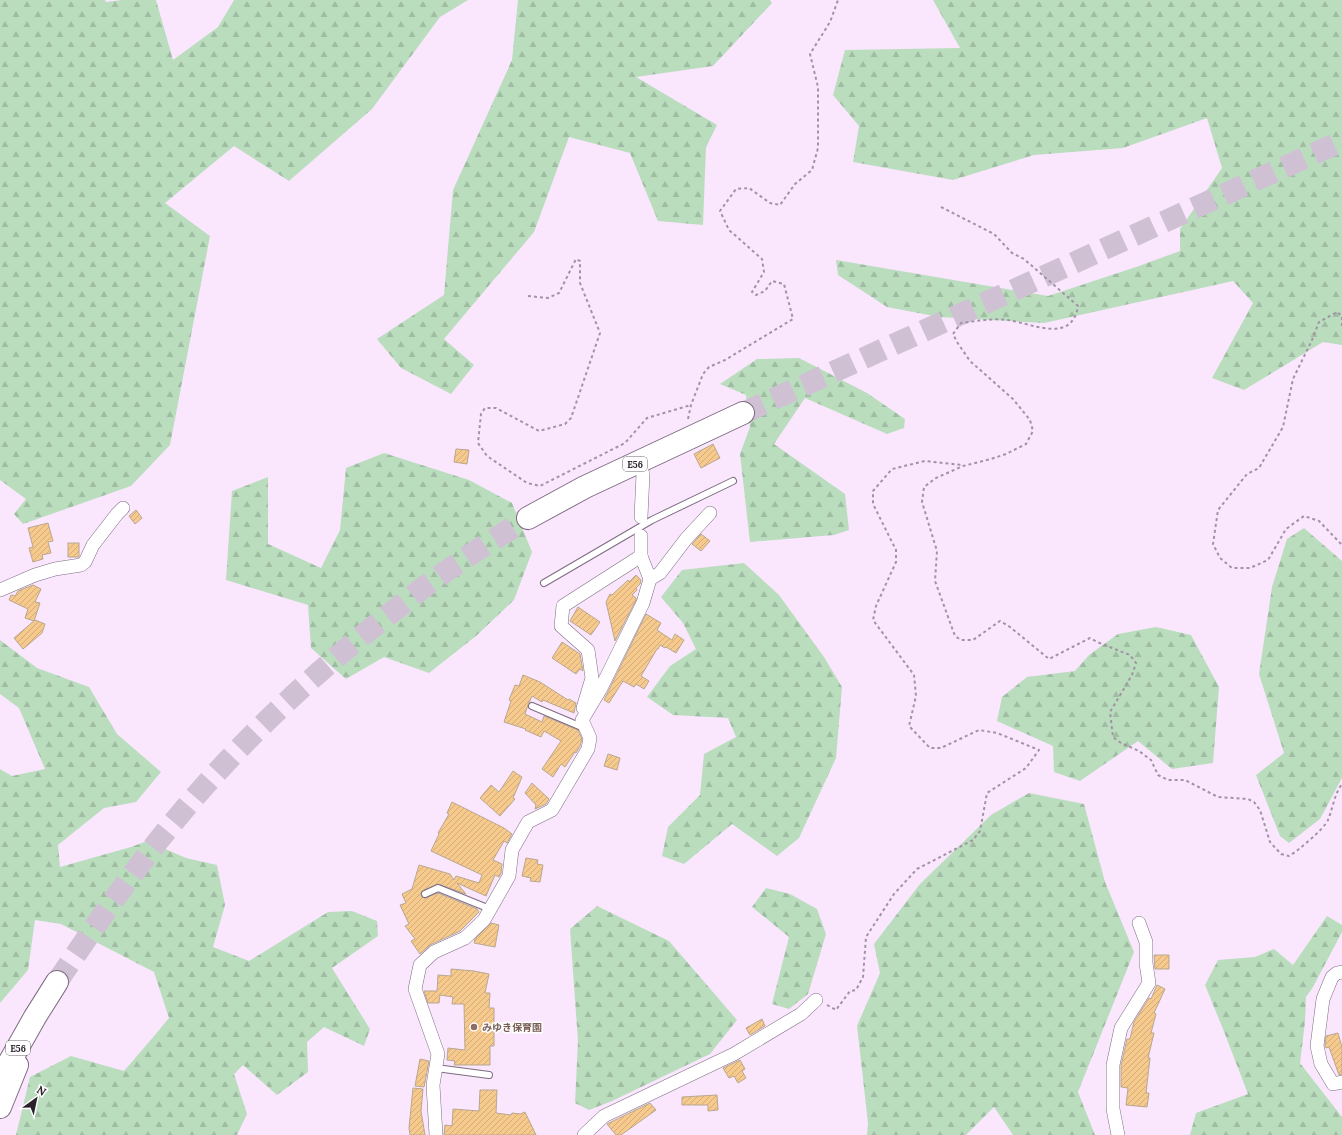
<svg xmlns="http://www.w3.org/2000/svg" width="1342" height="1135" font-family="Lora,'Noto Sans JP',serif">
<defs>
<pattern id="forest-firs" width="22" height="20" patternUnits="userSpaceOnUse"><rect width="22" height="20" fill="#baddbe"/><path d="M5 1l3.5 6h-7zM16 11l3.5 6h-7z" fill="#a0bda3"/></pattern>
<pattern id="building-hatch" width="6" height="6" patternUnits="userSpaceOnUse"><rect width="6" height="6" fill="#f6c98c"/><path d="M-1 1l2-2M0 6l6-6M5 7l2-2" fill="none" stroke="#d3ac79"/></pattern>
</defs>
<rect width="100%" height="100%" fill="#fae7fe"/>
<g fill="url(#forest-firs)">
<path d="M0 0H105L106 2 122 0H156L173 60 218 27 234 0H468L440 17 372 109 289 181 234 146 165 203 210 236 170 445 131 486 23 524 14 514 26 499 0 480Z"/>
<path d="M518 0H770L772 3 713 66 636 77 717 125 706 147 703 225 658 221 630 153 569 137 534 232 444 339 474 365 451 394 401 368 377 339 444 295 453 190 512 60Z"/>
<path d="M933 0H1342V345L1323 342 1244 390 1212 378 1253 303 1233 281 1044 323 939 317 887 307 838 275 836 260 1048 296 1136 267 1180 251V229L1222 168 1207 118 1123 148 1034 155 953 180 853 162 859 126 833 95 845 50 960 48Z"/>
<path d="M799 358 867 393 905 419 904 428 887 434 805 398 774 444 845 494 849 530 834 535 750 542 740 454 750 427 746 395 720 384 757 359Z"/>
<path d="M384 453 469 480 512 503 532 552 514 600 476 636 429 673 384 657 346 679 311 648 308 605 226 580 232 491 268 477V544L321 568 340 530 346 468Z"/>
<path d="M1304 528 1342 561V778L1320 819 1289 843 1280 836 1256 775 1284 753 1259 674 1272 587 1287 539Z"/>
<path d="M744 563 779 595 824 657 842 687 836 758 799 838 777 856 732 824 684 864 662 856 668 827 700 795 704 754 736 737 728 718 673 715 647 697 670 666 696 649 683 623 661 597 682 570Z"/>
<path d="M1156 627 1191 635 1219 687 1213 763 1172 769 1138 741 1080 781 1054 772 1053 746 997 721 1002 697 1027 677 1075 671 1089 655 1118 634Z"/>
<path d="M0 640 37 668 89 687 117 734 161 772 136 802 104 808 58 845 60 867 131 847 147 841 186 858 217 865 225 905 213 947 249 961 328 912 352 911 377 921 378 936 332 968 370 1029 364 1046 324 1027 307 1042 308 1072 277 1095 243 1065 234 1074 247 1114 237 1135H16L30 1077 71 1056 124 1071 155 1035 169 1018 154 972 61 924 35 920 28 970 0 1003V769L12 776 45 769 19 708 0 694Z"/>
<path d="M1029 793 1084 804 1105 882 1134 952 1078 1092 1095 1135H1013L994 1107 966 1135H867L868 1123 857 1026 880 973 874 944 920 884 991 815Z"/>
<path d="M766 888 790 894 817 909 826 934 808 994 789 1009 772 1004 789 937 752 907Z"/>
<path d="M597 906 669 941 737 1020 710 1054 612 1101 589 1110 575 1103 578 1041 570 929Z"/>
<path d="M1327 916 1342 925V932L1313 987 1306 997 1305 1022 1300 1063 1342 1117V1135H1190L1196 1113 1248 1094 1223 1029 1205 985 1218 960 1255 957 1274 949 1293 965Z"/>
</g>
<g fill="url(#building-hatch)" stroke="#b9a791">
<path d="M713 444 720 458 701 468 694 454Z"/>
<path d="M456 449 469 450 467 464 454 462Z"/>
<path d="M136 510 142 518 135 524 129 516Z"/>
<path d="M48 523 53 541 48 542 51 553 42 555 43 559 33 562 29 548 33 547 28 528Z"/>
<path d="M701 534 710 541 701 551 692 544Z"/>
<rect x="68" y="543" width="11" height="14"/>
<path d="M636 575 641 580 640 584 636 588 637 590 632 595 636 598V600L615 641 606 602 610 594 612 595 628 580 629 582Z"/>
<path d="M33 585 41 589 35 602 40 603 34 621 25 618 28 609 9 600 11 595 15 596 18 591Z"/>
<path d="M578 607 600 622 591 635 570 621Z"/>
<path d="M646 614 661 623 657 630 672 640 675 634 684 640 676 653 666 647 665 648 660 645 658 649H657L641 676 649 681 644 689 636 684 634 687 623 681 609 703 604 700Z"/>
<path d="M35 620 45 624 42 633 23 649 14 638Z"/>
<path d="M562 642 580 654 583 671 580 669 576 674 552 658Z"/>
<path d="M523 675 540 682 568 700 569 699 576 703 574 713 543 700 542 702 532 696 528 705 525 714 542 722 544 716 578 730 582 739 580 746 576 753 575 752 565 767 561 764 553 777 542 769 561 741 544 731 541 737 525 730 526 729 504 722 511 701 509 700 515 685 519 686Z"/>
<path d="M608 754 620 758 617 770 604 766Z"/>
<path d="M513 771 522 777 513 798 515 799 500 816 480 798 491 785 499 792Z"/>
<path d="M532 783 549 799 546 804 535 809 536 805 525 793Z"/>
<path d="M452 802 504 828 512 834 507 843 504 841 493 860 502 864 501 873 499 877 495 875 486 896 457 883 466 894 438 884 422 891 421 896 424 898 438 893 477 909 479 912 460 931 430 945 420 954 411 941 415 939 405 926 409 924 400 905 406 903 402 894 412 889 419 865 450 874 454 880 456 876 479 883 482 875 431 851 439 834 438 833 449 814 447 813Z"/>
<path d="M526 858 538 860 537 864 543 865 540 882 530 881 531 878 522 876Z"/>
<path d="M491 923 499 925 495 947 474 943 475 939Z"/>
<path d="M1154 955H1169V969H1155Z"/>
<path d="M451 969 474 971 489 974 485 993H490L489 1008H494V1046H490V1065H454L455 1061 447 1060 448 1048 465 1050 464 1004H452L453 997 440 995 439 1003H428L424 991H437L438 975 451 976Z"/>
<path d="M1157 985 1165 989 1154 1013 1156 1014 1151 1033H1154L1148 1058H1150L1146 1093H1149L1147 1107 1126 1105 1128 1088 1121 1087V1066L1127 1039H1130L1134 1022 1149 998 1151 999Z"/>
<path d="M762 1019 765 1026 750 1035 746 1028Z"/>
<path d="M1338 1033 1342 1047V1074L1339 1075 1329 1047 1326 1048 1325 1046 1326 1036Z"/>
<path d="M420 1059 429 1061 424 1087 415 1086Z"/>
<path d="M740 1060 745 1069 742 1071 746 1078 738 1083 734 1076 729 1078 723 1068Z"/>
<path d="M413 1088 423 1089 421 1111 425 1135H410L409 1128Z"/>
<path d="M480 1090H497L496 1113 511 1115 512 1113 520 1114 525 1112 536 1135H444L445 1125 452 1126 453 1109 479 1111Z"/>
<path d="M717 1095 718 1110 708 1111V1105H682V1097Z"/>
<path d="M650 1103 656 1110 621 1135H616L607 1124Z"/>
</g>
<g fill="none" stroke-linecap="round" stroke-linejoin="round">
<g stroke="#d0c0d4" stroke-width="22" stroke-dasharray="22 11" stroke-linecap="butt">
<path d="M743 413 1342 141"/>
<path d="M57 982C96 924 136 866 182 812 245 737 318 669 396 609 410 598 423 587 438 577 467 556 498 537 528 518"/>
</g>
<g stroke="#7d6c81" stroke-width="8">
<g id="lane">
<path d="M544 583 652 520 733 481"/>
<path d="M532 706 584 728"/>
<path d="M425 894 438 888 490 909"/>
<path d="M436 1068 489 1075"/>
</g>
</g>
<g stroke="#7d6c81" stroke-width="14">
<g id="street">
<path d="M641 517 643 474"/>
<path d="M650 579 660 573 686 539 710 513"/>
<path d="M0 590 35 575 55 569 81 565 85 562 93 545 117 514 123 508"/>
<path d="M583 708 592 678 588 650 561 626 563 606 641 556"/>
<path d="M1342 972 1337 973 1332 977 1323 999 1317 1046 1321 1064 1333 1084 1342 1082"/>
<path d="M436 1135 433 1085 438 1054 415 989 420 965 434 952 465 938 484 920 509 876 512 850 528 822 552 810 588 749 590 738 582 720 600 690 643 603 650 579 641 556V536"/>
<path d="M584 1135 604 1116 734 1054 801 1014 816 1000"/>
<path d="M1118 1135 1113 1109V1065L1121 1028 1149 983 1146 963V942L1139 923"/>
</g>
</g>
<g stroke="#7d6c81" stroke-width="24">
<g id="highway">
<path d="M528 518 585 487 743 413"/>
<path d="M0 1079 35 1017 57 982"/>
<path d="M0 1107 17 1065"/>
</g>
</g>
<g stroke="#a193a4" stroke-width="2" stroke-dasharray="3 3" stroke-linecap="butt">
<path d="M941 207 994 234 1012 253 1024 259 1078 306C1072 344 1033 324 1008 320 993 318 977 321 961 323L953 334 957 342 970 361 1013 399 1030 420 1033 431 1026 444 1006 454 991 459 963 466 936 478 924 487 922 502 937 551 935 581 955 636 961 640H973L1000 621 1010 627 1049 659 1090 638 1097 642 1130 655 1136 663 1132 675 1110 712 1113 737 1121 743 1139 751 1151 760 1158 775 1168 780H1185L1218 797 1248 799 1254 802 1260 810 1270 842 1281 854 1289 856C1298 851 1325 828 1328 820 1333 808 1334 795 1342 784"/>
<path d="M528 296 548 298 559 293 576 259 580 261V283L600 333 571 418 565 424 539 431 496 408H485L481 414 478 443 487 456 527 483 540 486 625 443 647 418 691 405"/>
<path d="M1342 326V316L1337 312 1319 322 1312 340 1293 379 1283 427 1259 468 1247 474 1218 510 1213 544 1220 558 1232 568H1250L1268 560 1286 529 1304 516 1319 521 1342 545"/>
<path d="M688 419 691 405 703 374 709 367 725 360 793 319 784 284 772 281 765 291 756 295 752 292 764 272 762 259 729 230 720 211 736 189 749 188 770 203 780 205 795 184 812 170 818 148V87L810 54 830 22 838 0"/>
<path d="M827 1005 836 1010 850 991 856 990 863 977 866 937 894 894 917 869 973 840 980 831 987 793 1026 768 1039 750 997 733 979 730 941 748H930L909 726 916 696 914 675 873 620 876 606 896 562V550L873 504V491L892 469 925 461 962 465"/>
</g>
<use href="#lane" stroke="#fff" stroke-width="6"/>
<use href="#street" stroke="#fff" stroke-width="13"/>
<use href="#highway" stroke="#fff" stroke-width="22"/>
</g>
<circle fill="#8d6e63" stroke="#fff" stroke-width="1.5" cx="474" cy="1027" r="4"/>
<g text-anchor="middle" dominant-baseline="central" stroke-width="3" stroke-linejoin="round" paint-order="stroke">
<g fill="#fff" stroke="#69646b" stroke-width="1">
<rect x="623" y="457" width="24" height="14" rx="3"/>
<rect x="6" y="1041" width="24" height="14" rx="3"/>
</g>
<g font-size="9" font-weight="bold" fill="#29222b">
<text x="635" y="464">E56</text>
<text x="18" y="1048">E56</text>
</g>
<g font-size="10" font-weight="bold" fill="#785e54" stroke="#fff" text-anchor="start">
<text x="482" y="1027">みゆき保育園</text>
</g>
</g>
<g transform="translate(36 1099) rotate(33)" stroke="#ffffff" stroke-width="3" paint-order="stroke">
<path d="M0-3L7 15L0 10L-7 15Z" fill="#29222b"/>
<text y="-6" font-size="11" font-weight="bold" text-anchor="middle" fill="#29222b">N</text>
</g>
</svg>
